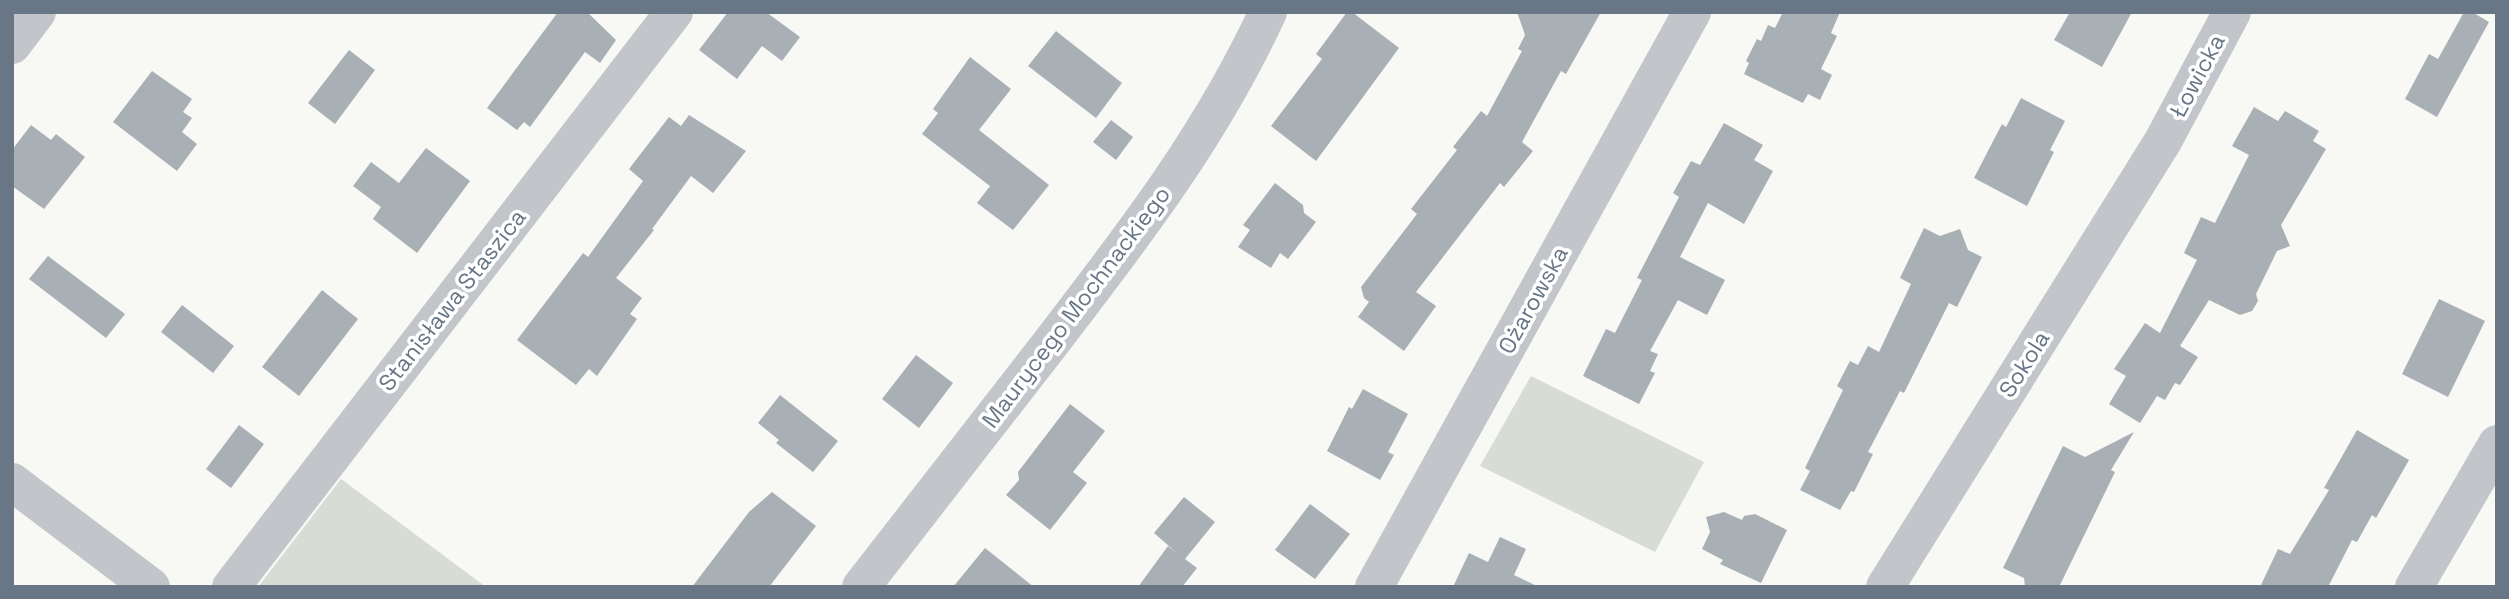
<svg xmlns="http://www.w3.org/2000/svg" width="2509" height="599" font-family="'Space Grotesk',sans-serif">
<rect width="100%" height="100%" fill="#f8f8f5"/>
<g fill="#d7ddd5">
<path d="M1531 376 1704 462 1655 552 1480 466Z"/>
<path d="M341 479 486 587H258Z"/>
</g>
<g fill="#a8b0b6">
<path d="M558 12H587L616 40 600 63 585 52 530 127 524 122 517 130 487 108Z"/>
<path d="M728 12H766L800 37 782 61 762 46 737 79 699 50Z"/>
<path d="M1347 12H1352L1399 48 1316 161 1271 126 1322 59 1316 54Z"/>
<path d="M1517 12H1601L1566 74 1561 71 1522 142 1533 151 1504 187 1500 183 1416 292 1436 306 1404 351 1358 317 1369 302 1364 298 1361 287 1417 214 1411 209 1457 150 1453 147 1481 111 1487 116 1522 51 1518 49 1525 35Z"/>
<path d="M1783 12H1840L1831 33 1837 36 1821 69 1832 75 1820 100 1808 94 1803 103 1744 74 1749 63 1746 61 1757 39 1761 41 1768 25 1775 28Z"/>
<path d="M2070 12H2132L2102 67 2054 40Z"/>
<path d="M2464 12H2472L2489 22 2437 117 2405 99 2429 54 2438 59Z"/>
<path d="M1056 31 1122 83 1096 118 1028 66Z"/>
<path d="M349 50 375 70 335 124 308 103Z"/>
<path d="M970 57 1011 89 979 130 1049 185 1013 230 977 203 990 186 922 134 938 113 933 109Z"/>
<path d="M152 71 192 99 183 112 192 118 182 132 197 144 177 171 113 122Z"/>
<path d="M2021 98 2065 121 2050 150 2054 152 2027 206 1974 178 2002 124 2006 127Z"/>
<path d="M2254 107 2278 121 2285 111 2319 131 2313 141 2326 149 2281 225 2290 246 2277 251 2256 294 2258 301 2252 311 2240 315 2209 300 2180 346 2198 357 2180 385 2175 383 2165 400 2157 396 2140 423 2109 404 2126 376 2114 369 2145 323 2160 333 2197 260 2184 253 2201 217 2215 223 2249 155 2232 146Z"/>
<path d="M689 115 746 151 713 193 691 176 652 229 654 230 616 278 642 298 630 314 637 319 597 376 589 369 576 385 517 340 583 253 588 257 643 181 629 169 669 117 681 126Z"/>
<path d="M1111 120 1133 137 1116 160 1093 142Z"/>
<path d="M1724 123 1763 145 1754 160 1773 171 1744 224 1708 203 1680 257 1725 280 1707 315 1678 300 1650 351 1658 354 1650 371 1655 373 1639 404 1583 376 1606 329 1615 333 1642 280 1637 278 1679 197 1673 193 1691 161 1700 165Z"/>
<path d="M31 125 51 140 56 134 85 157 44 209 12 186V150Z"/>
<path d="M426 148 470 181 417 253 373 219 381 207 353 186 371 162 399 183Z"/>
<path d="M1275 183 1303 205 1304 213 1316 222 1288 259 1280 253 1271 268 1238 247 1250 230 1243 225Z"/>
<path d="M1924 228 1940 236 1960 229 1968 250 1982 257 1957 307 1949 303 1904 393 1900 391 1868 452 1873 454 1854 492 1851 491 1840 510 1800 490 1810 471 1805 468 1843 390 1837 386 1850 361 1858 365 1868 346 1879 352 1911 284 1900 278Z"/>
<path d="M48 256 125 314 106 338 29 279Z"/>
<path d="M322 290 358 319 299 396 262 367Z"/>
<path d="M2439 299 2485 321 2448 397 2402 374Z"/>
<path d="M182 305 234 346 213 373 161 332Z"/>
<path d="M916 355 953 383 919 428 882 399Z"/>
<path d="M1363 389 1408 414 1388 452 1394 455 1380 480 1327 451 1349 407 1352 409Z"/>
<path d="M780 395 838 441 813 472 776 443 779 440 758 423Z"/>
<path d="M1070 404 1105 431 1073 472 1087 483 1050 530 1006 495 1019 480 1018 472Z"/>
<path d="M239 425 264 444 231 488 206 469Z"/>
<path d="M2357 430 2409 460 2376 518 2372 515 2357 542 2352 540 2328 587H2260L2278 549 2290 554 2329 490 2324 488Z"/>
<path d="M2134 432 2111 470 2115 472 2059 587H2025L2024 578 2003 568 2063 446 2085 457Z"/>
<path d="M772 492 816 526 769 587H692L749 512Z"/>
<path d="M1184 497 1215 522 1185 559 1197 568 1182 587H1138L1168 546 1177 553 1154 533Z"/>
<path d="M1310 504 1350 534 1315 579 1275 550Z"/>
<path d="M1724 512 1742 520 1744 516 1755 514 1787 530 1761 583 1720 564 1723 560 1702 549 1710 532 1706 517Z"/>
<path d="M1500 537 1526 549 1514 575 1539 587H1453L1469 553 1488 562Z"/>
<path d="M985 548 1034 587H953Z"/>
</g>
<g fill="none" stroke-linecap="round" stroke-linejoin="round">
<g stroke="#c2c5c9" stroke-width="38">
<path d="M12 45 37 12"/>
<path d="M12 482 151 587"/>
<path d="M231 587 674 12"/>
<path d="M861 587C924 506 987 425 1050 344 1133 236 1210 137 1268 12"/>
<path d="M1374 587 1692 12"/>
<path d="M1885 587 2163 141 2232 12"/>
<path d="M2414 587 2497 444"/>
</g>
</g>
<g text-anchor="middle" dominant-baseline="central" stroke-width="7" stroke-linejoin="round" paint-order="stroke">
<g font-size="23" fill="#687685" stroke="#fff">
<text transform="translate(2197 76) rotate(-62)">Łowicka</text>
<text transform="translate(452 300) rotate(-52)">Stanisława Staszica</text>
<text transform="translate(1533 300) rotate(-61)">Ożarowska</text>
<text transform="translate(1076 307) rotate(-53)">Maurycego Mochnackiego</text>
<text transform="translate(2024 364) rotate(-58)">Sokola</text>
</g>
</g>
<rect width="2509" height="599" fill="none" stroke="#687685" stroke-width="28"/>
</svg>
